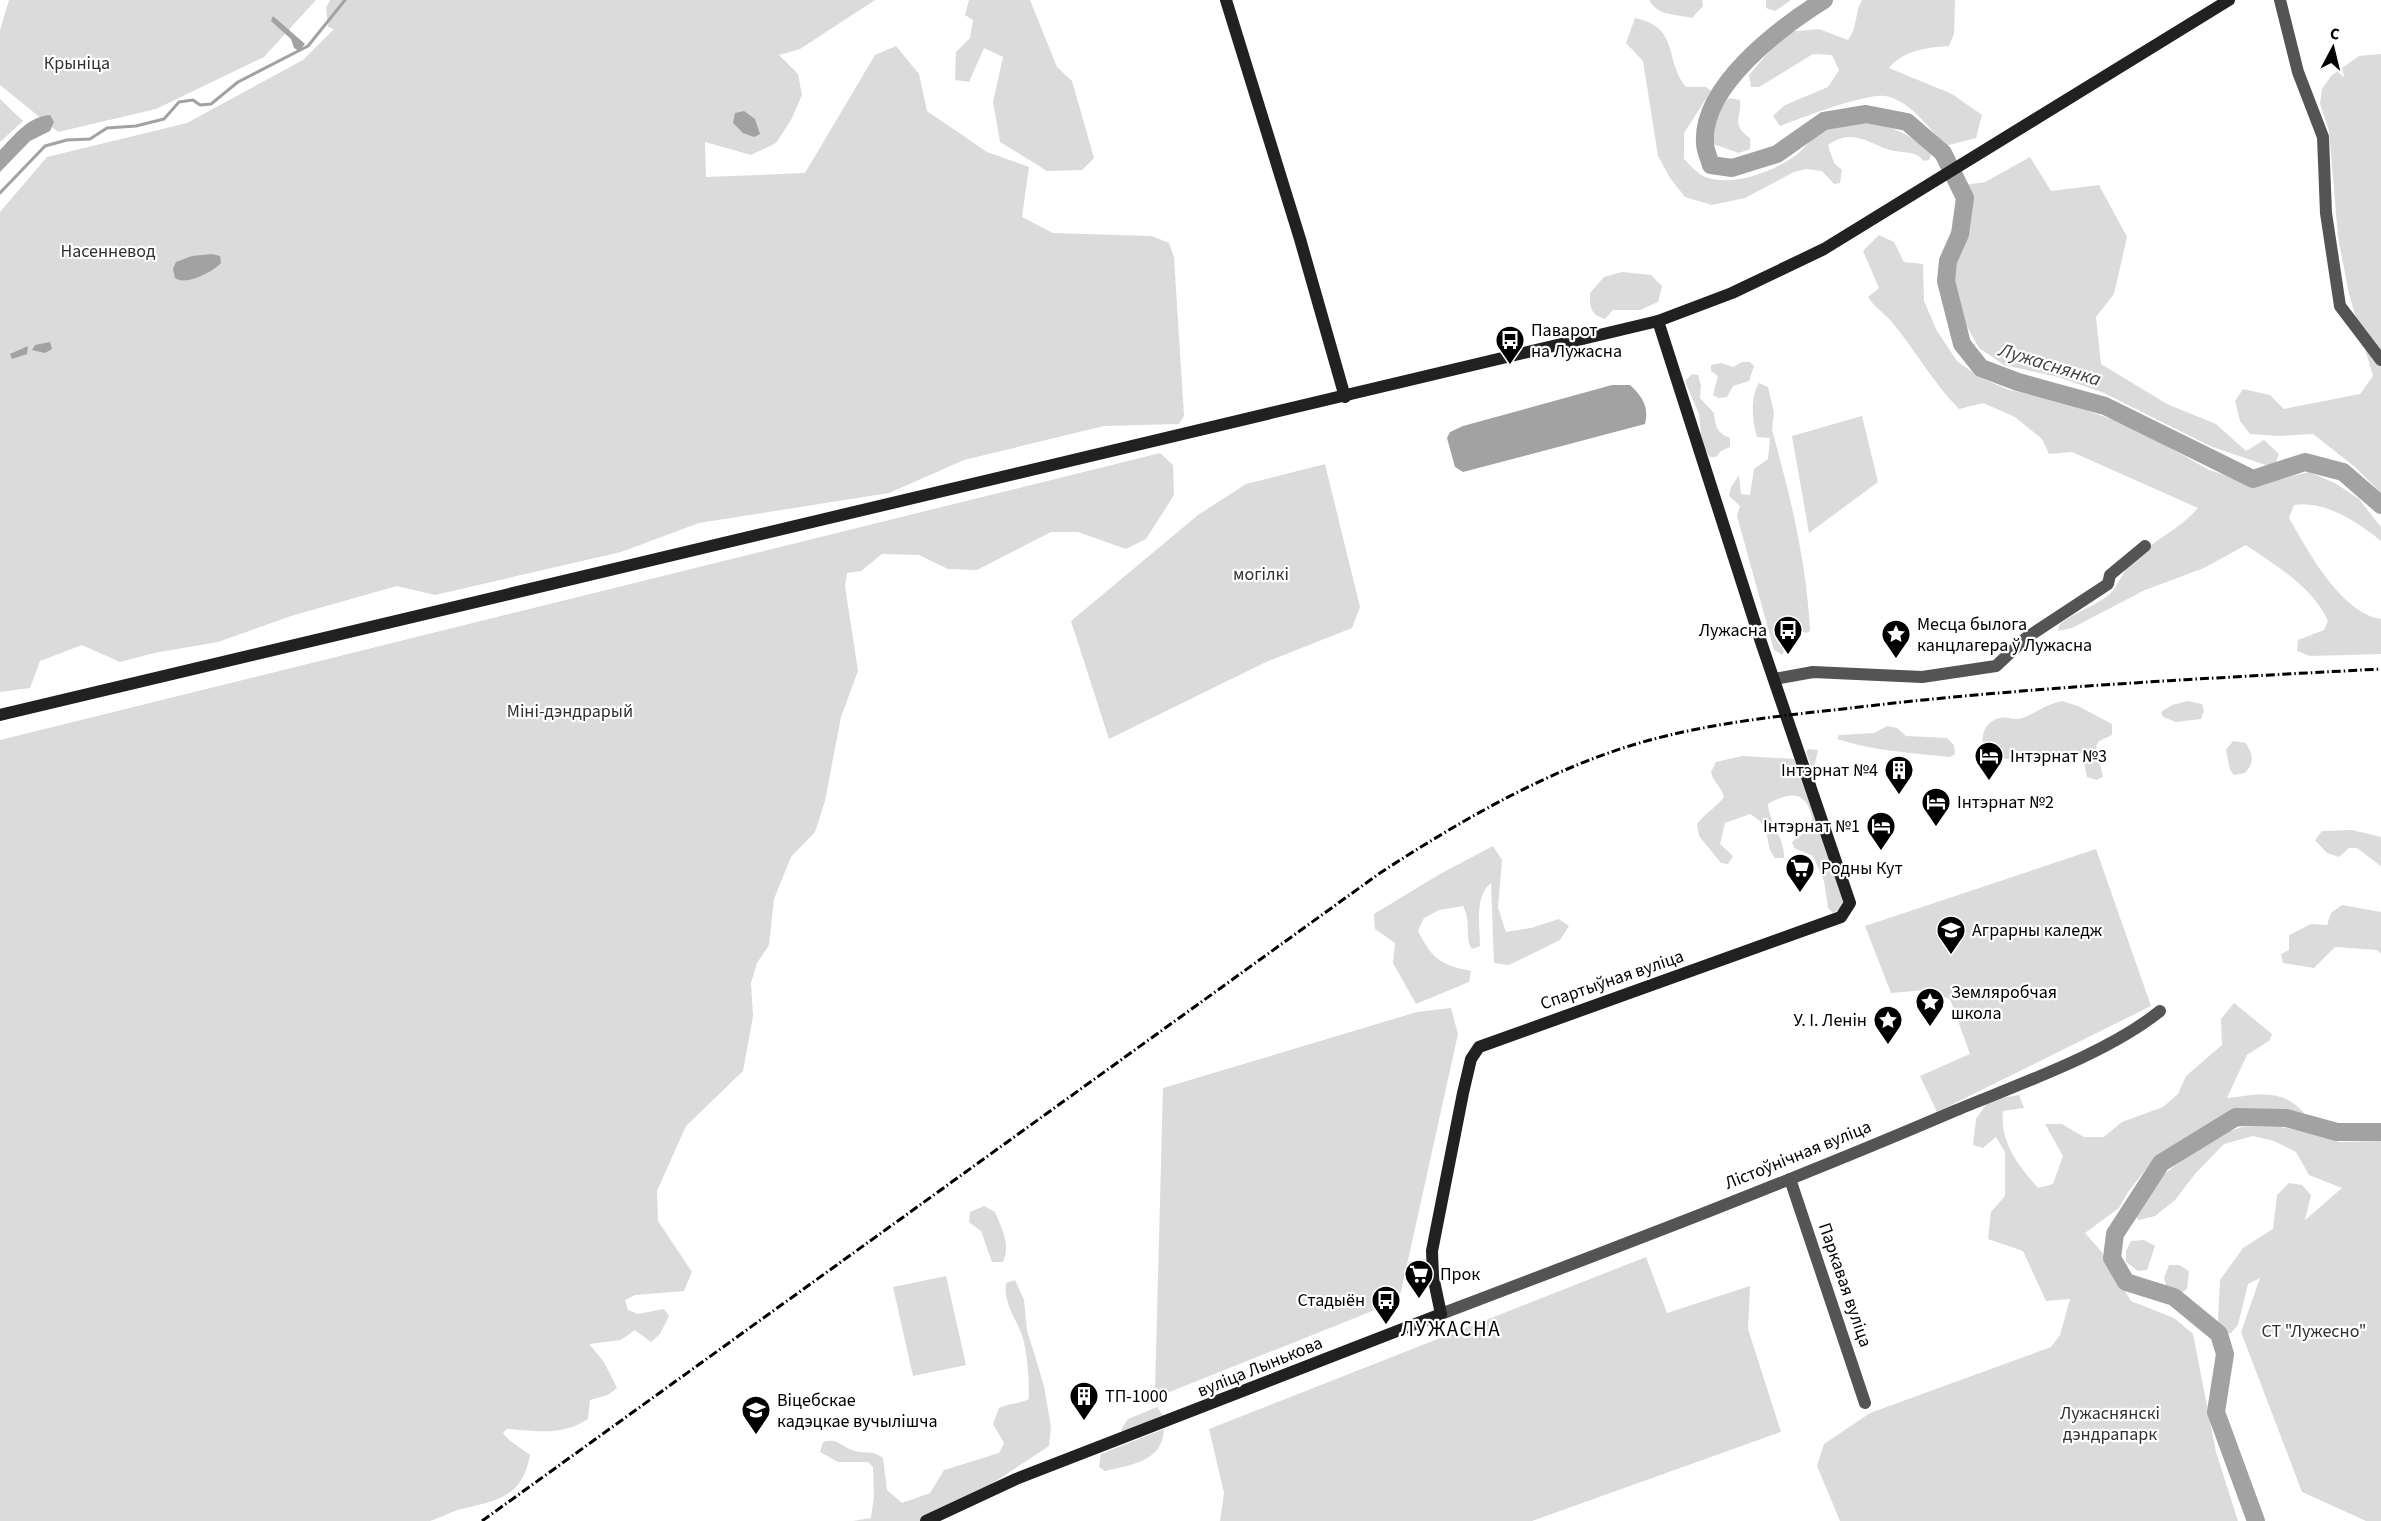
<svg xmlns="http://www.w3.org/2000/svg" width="2381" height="1521" font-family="'Source Sans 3',sans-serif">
<rect width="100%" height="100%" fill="#fff"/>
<g fill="#dbdbdb">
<path d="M9 0H316L264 57 156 109 58 132 0 85V30Z"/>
<path d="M330 0H875L800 49 779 55 798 74 802 95 791 120 776 143 751 155 705 142 706 177 805 173 875 55 896 46 919 74 927 111 987 152 1029 167 1022 217 1053 233 1152 236 1169 243 1174 257 1184 416 1179 424 1104 426 964 460 889 493 699 523 621 552 435 595 397 586 291 616 218 642 154 653 120 662 82 645 40 661 30 688 0 692V212L47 157 187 123 303 60 334 29 328 27 326 8Z"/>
<path d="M969 0H1030L1057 67 1072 81 1094 158 1082 170 1047 171 1000 142 993 102 1003 57 984 48 969 82 955 80 956 52 970 38 973 20 965 15Z"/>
<path d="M1649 0H1702L1703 6 1692 18C1675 14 1658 16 1649 0Z"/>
<path d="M1766 0H1791L1775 11 1766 8Z"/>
<path d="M1862 0H1955L1954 34 1949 46C1928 47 1902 51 1889 68L1952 94 1982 115 1976 138 1945 146C1930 129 1910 100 1885 96 1866 93 1801 118 1780 126L1773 116 1785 105 1828 87 1839 70 1832 55 1813 54 1759 87H1751L1749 75 1786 32 1819 29 1848 40C1858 27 1854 14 1862 0Z"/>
<path d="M1635 18C1680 27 1664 60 1686 87H1706L1711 91 1684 133V159C1690 165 1698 174 1705 177 1734 187 1773 172 1796 155 1805 148 1813 136 1823 131 1859 112 1906 126 1931 155L1929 160 1924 161C1915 151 1907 153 1894 151 1871 146 1854 126 1828 145L1834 163 1842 170 1840 183 1834 184 1822 171 1806 169 1794 172 1745 198 1712 205 1685 197 1670 178 1658 156 1643 61 1626 43Z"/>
<path d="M2381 54V493L2355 467 2313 434 2277 436 2250 434 2240 421 2235 401 2243 389 2270 395 2284 409 2360 394 2373 376 2349 294 2338 237 2329 131 2320 104 2322 89 2331 76 2359 56Z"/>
<path d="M1729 98 1740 100C1742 118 1730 124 1750 138V149L1739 153 1713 144C1709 126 1716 111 1729 98Z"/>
<path d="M0 99 23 121 0 142Z"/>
<path d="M2030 157 2051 191 2099 185 2127 237 2114 294 2096 317 2101 364 2167 404 2216 424 2246 451 2264 440 2279 454 2274 468 2210 446 2104 393 2058 377 2004 365 1979 348 1948 293 1953 255 1965 223 1964 185 1985 182Z"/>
<path d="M1879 235 1894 242 1904 262 1923 264 1924 301 1937 331 1957 361 1979 377 2009 390 2061 401 2135 428 2209 470 2257 485 2309 472 2335 483 2359 499 2381 527V541C2358 522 2324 500 2294 505L2289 518C2308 551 2341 613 2381 619V654L2310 656 2297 651 2298 640 2324 630 2328 621C2312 586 2276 566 2246 545L2204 568 2145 590 2072 628 2058 631 2059 625C2074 612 2096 606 2110 594 2117 587 2124 569 2134 560 2153 540 2180 529 2198 508L2072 452 2049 454 2042 439 2015 417 1983 403 1959 409C1932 382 1915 349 1890 320 1883 312 1874 307 1868 297L1879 288 1863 251Z"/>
<path d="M1622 272 1651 275 1662 286 1658 302 1640 310H1613L1605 319C1590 314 1590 308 1590 293L1604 277Z"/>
<path d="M1742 362H1750L1754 366 1749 381 1733 386 1727 397 1718 398 1713 395 1718 376 1711 371V365L1721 363 1733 367Z"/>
<path d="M1692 374 1698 375 1701 385 1700 398 1714 413C1715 426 1717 433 1730 438V447L1721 451 1716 457H1710L1702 445 1699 414 1685 381Z"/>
<path d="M1759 383 1768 387 1774 413 1772 430C1790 494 1807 564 1810 631L1806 633 1788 625 1781 631 1785 650 1782 655 1774 650 1737 516 1740 506 1729 496 1731 487 1739 475 1741 494 1750 495 1754 469 1768 459 1770 438 1757 437C1752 421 1750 397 1759 383Z"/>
<path d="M1862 416 1878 482 1809 533 1792 436Z"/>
<path d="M1160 453 1173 465 1174 495 1146 539 1126 549 1078 532H1051L977 570 948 569 919 555 882 554 861 571 847 573 845 586 858 671 841 717 825 801 815 832 791 857 774 899 769 945 757 963 751 983 753 1016 743 1071 686 1126 657 1191 658 1221 692 1272 684 1291 635 1295 625 1300 628 1310 638 1314 664 1309 669 1316 660 1334 651 1342 635 1330 621 1340 589 1344 604 1362 617 1388 608 1395 590 1400 588 1419C562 1436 536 1431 507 1429L503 1433 509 1440 530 1455C523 1494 502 1500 466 1508 454 1510 442 1517 430 1521H0V740Z"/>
<path d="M1325 464 1360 607 1352 628 1266 662 1109 739 1071 621 1198 515 1246 484Z"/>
<path d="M2062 701 2078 706 2112 724V735L2099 741 2096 746 2103 777 2097 780 2087 777 2082 753 2070 752 2064 757 2000 759 1987 756C1979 743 1981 722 2000 718 2007 716 2015 721 2023 718 2037 712 2047 704 2062 701Z"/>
<path d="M2188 701 2202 704 2204 711 2201 719 2176 722 2163 717 2161 712 2172 705Z"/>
<path d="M1887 726 1897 728 1906 736 1947 738 1954 745 1955 754 1950 757C1913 753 1873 751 1837 739L1839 735 1874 733Z"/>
<path d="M2233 741 2246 743C2253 755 2255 762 2245 773L2234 775 2230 770 2226 750Z"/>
<path d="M1808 749 1818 750 1813 772 1806 752Z"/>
<path d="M1742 756 1794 759 1802 770 1845 900 1843 908 1833 913 1828 908 1824 881 1813 856 1794 848 1792 842C1797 837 1807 832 1810 828 1813 823 1812 818 1811 814 1805 789 1786 793 1768 804 1769 822 1785 839 1784 858H1775C1762 842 1775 828 1750 814L1725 823 1720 844 1733 856 1728 864 1721 863 1699 836 1697 824C1705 813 1716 808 1724 797 1721 786 1713 782 1711 772L1716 762Z"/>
<path d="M2352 830 2381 837V866L2357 848H2349L2339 857 2327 853 2315 840 2322 831Z"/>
<path d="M1493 846 1502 860 1498 908 1506 932 1531 928 1559 919 1569 926 1560 940 1509 965 1494 963 1491 883C1474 896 1480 927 1480 946L1472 949C1464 938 1472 922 1463 906L1439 910 1424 918 1418 931C1432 959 1441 965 1471 971L1469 982 1416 1004 1393 963 1395 943 1375 929 1374 914 1440 874Z"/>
<path d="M2096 849 2151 1006 1937 1112 1920 1076 1970 1054 1950 999 1925 990 1891 993 1865 926Z"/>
<path d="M2342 905 2381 912V954L2377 950 2335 947 2314 968 2283 963 2281 954 2289 950V935L2311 924 2327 925 2331 913Z"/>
<path d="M2234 1003 2272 1034 2270 1040 2247 1055 2227 1098C2256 1095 2282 1087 2304 1113L2299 1117 2262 1112 2229 1115 2188 1137 2153 1160 2128 1192 2119 1208 2085 1233 2101 1251 2131 1301 2174 1318 2193 1334 2216 1452 2238 1521H1840L1817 1466 1824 1444 1870 1413 2051 1347 2060 1335 2070 1299 2046 1301 2023 1251 1988 1239 1991 1212 2005 1196V1152L1996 1137 1983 1148 1973 1145 1976 1119 1989 1100 2019 1095 2024 1108 2003 1111C2000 1143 2018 1165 2038 1188L2053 1184 2063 1156 2045 1124H2062L2084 1137H2104L2122 1122 2163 1107 2178 1094 2186 1076 2222 1045 2221 1019Z"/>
<path d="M1451 1008 1458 1034 1401 1292 1390 1304 1157 1397 1155 1391 1163 1088 1417 1012Z"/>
<path d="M2242 1127H2280L2313 1133 2339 1142 2381 1141V1521H2366L2302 1492 2241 1332 2260 1278 2248 1284 2238 1325 2230 1334 2223 1330 2218 1321 2220 1280 2243 1248 2273 1229 2277 1195 2289 1183 2302 1185 2311 1195 2305 1220 2342 1188 2309 1175 2296 1152 2274 1141 2253 1136 2224 1144 2195 1174 2175 1200 2155 1216 2139 1220 2135 1216 2156 1180 2213 1137Z"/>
<path d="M984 1206 995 1212C1002 1229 1011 1245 1003 1262H992L981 1231 969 1222 970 1212Z"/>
<path d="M2144 1240 2155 1246 2147 1270 2138 1271 2126 1262V1251L2131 1241Z"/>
<path d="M1646 1257 1667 1313 1750 1286 1748 1329 1781 1432 1532 1521H1220L1224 1493 1209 1429Z"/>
<path d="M2169 1265H2179L2189 1271 2187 1289 2181 1293 2167 1288 2164 1278Z"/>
<path d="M946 1276 966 1365 913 1376 893 1287Z"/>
<path d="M1015 1280 1024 1300 1027 1330 1044 1386 1051 1427 1049 1446 993 1483 924 1521H853L871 1518 874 1496 873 1467 868 1462H838L820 1452 823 1442C838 1437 841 1447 855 1451 867 1454 873 1450 883 1458L887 1490 902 1503 930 1493 944 1470 999 1453 1004 1443 993 1424 999 1408C1010 1403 1019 1404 1029 1399 1029 1380 1028 1361 1024 1342 1019 1321 1003 1306 1006 1283Z"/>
<path d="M1157 1407 1164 1417 1126 1435 1121 1430 1128 1419Z"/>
<path d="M1164 1429C1163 1462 1130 1465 1105 1471L1099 1467 1101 1454Z"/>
</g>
<g fill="#a2a2a2">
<path d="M273 16 305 44 299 51 294 48 291 39 271 21Z"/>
<path d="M744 111 755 119 760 134 754 137 743 133 733 123 735 113Z"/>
<path d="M50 115 54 122 50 131 30 141 0 172V150C15 135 27 117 50 115Z"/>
<path d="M212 254 220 256 221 263C213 272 185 286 175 278L173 269 176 262 192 256Z"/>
<path d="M50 342 52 349 45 353 32 350 35 345Z"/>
<path d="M28 346 27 354 12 359 10 354Z"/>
<path d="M1612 385H1630C1643 397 1649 407 1645 424L1463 472 1455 467 1447 438 1450 432 1463 426Z"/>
</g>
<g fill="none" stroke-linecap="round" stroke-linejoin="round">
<path stroke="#a2a2a2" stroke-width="3" d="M0 193 45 146 67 140 90 139 107 128 136 126 164 119 179 102 193 100 200 105 211 104 238 82 308 46 345 0"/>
<g stroke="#a2a2a2" stroke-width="18">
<path d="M1824 0C1781 27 1701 86 1705 143 1705 150 1709 158 1711 165L1732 168 1777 154 1824 121 1866 114 1907 122 1943 153 1965 198 1960 234 1948 261 1946 281 1962 344 1981 368 2018 382 2105 406 2253 479 2305 462 2343 472 2381 505"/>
<path d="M2256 1521 2216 1412 2225 1354 2219 1334 2174 1297 2126 1282 2112 1258 2115 1234 2161 1163 2236 1117 2286 1118 2337 1132H2381"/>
</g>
<g stroke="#545454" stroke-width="12">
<path d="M2280 0 2298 72 2323 137 2326 213 2340 306 2381 360"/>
<path d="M1774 679 1813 672 1922 677 1996 666 2026 638 2108 584 2110 575 2145 546"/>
<path d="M1790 1179 1865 1403"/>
<path d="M1441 1314C1612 1249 1784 1184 1952 1112 2016 1085 2107 1054 2160 1011"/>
</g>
<g stroke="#212121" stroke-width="12">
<path d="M1226 0 1300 239 1345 397"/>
<path d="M0 715 1658 321 1732 293 1824 249 2229 0"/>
<path d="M926 1521 1016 1479 1441 1314 1433 1276 1432 1251 1463 1093 1471 1059 1479 1047 1841 917 1850 903 1761 642 1658 321"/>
</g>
<path stroke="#000" stroke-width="3" stroke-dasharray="9 3 1.5 3" stroke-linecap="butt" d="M482 1521 1380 873C1463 819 1554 766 1650 740 1724 720 1801 714 1877 705 2044 686 2213 678 2381 669"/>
</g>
<defs>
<g id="bus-pin" transform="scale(1.5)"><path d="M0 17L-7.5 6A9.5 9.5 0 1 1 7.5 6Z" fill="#000" stroke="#fff"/><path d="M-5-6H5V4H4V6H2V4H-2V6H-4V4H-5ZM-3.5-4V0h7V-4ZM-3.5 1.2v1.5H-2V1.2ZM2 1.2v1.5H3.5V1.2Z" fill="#fff"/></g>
<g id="sight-pin" transform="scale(1.5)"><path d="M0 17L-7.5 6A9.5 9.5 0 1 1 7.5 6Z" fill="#000" stroke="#fff"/><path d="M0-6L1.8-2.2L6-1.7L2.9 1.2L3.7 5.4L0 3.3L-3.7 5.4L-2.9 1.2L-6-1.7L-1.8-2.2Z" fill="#fff"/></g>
<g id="hotel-pin" transform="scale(1.5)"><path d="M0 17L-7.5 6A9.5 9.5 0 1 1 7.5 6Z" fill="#000" stroke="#fff"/><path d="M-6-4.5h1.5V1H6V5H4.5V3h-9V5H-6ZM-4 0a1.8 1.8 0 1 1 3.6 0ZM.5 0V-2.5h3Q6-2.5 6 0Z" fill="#fff"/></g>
<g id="building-pin" transform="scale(1.5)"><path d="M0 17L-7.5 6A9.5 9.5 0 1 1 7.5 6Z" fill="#000" stroke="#fff"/><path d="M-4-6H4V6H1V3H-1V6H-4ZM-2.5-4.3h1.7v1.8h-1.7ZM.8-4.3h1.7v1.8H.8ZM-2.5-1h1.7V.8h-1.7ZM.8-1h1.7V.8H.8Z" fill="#fff"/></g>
<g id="supermarket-pin" transform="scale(1.5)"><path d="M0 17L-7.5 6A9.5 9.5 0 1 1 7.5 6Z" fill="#000" stroke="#fff"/><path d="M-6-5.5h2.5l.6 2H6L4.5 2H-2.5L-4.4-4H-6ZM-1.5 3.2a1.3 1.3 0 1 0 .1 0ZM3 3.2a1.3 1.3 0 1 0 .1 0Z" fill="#fff"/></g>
<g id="university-pin" transform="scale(1.5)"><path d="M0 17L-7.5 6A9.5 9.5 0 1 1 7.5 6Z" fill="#000" stroke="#fff"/><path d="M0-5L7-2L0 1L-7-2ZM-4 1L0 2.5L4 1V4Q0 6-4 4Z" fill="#fff"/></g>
</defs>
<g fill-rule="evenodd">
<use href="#bus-pin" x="1510" y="340"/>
<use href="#bus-pin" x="1788" y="630"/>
<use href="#sight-pin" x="1896" y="634"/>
<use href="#hotel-pin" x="1989" y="756"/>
<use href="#building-pin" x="1899" y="770"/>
<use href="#hotel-pin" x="1936" y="802"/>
<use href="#hotel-pin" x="1881" y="826"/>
<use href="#supermarket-pin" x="1800" y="868"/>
<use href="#university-pin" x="1951" y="930"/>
<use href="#sight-pin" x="1930" y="1002"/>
<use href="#sight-pin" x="1888" y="1020"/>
<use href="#supermarket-pin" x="1419" y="1274"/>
<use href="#bus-pin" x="1386" y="1300"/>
<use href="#building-pin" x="1084" y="1396"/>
<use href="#university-pin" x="756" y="1410"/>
</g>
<g text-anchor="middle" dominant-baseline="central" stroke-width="4.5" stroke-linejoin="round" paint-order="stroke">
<g font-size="18" fill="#323232" stroke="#fff">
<text x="77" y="63">Крыніца</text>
<text x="108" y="251">Насенневод</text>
<text x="1261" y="574">могілкі</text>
<text x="570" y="711">Міні-дэндрарый</text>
<text x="2314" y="1331">СТ "Лужесно"</text>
<text x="2110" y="1413">Лужаснянскі<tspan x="2110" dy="21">дэндрапарк</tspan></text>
</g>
<g font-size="18" fill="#000" stroke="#fff" text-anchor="start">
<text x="1531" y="330">Паварот<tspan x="1531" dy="21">на Лужасна</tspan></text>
<text x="1917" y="624">Месца былога<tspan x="1917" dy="21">канцлагера ў Лужасна</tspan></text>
<text x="1767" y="630" text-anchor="end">Лужасна</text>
<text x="2010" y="756">Інтэрнат №3</text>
<text x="1878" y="770" text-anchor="end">Інтэрнат №4</text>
<text x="1957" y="802">Інтэрнат №2</text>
<text x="1860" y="826" text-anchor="end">Інтэрнат №1</text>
<text x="1821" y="868">Родны Кут</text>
<text x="1972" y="930">Аграрны каледж</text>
<text x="1951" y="992">Земляробчая<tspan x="1951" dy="21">школа</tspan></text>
<text x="1867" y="1020" text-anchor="end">У. І. Ленін</text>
<text x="1440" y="1274">Прок</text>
<text x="1365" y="1300" text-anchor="end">Стадыён</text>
<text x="1105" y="1396">ТП-1000</text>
<text x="777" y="1400">Віцебскае<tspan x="777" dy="21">кадэцкае вучылішча</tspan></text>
</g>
<g font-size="18" fill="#000" stroke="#fff">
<text transform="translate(1612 980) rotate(-19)">Спартыўная вуліца</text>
<text transform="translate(1798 1155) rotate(-22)">Лістоўнічная вуліца</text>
<text transform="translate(1845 1285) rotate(71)">Паркавая вуліца</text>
<text transform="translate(1260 1367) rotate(-22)">вуліца Лынькова</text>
</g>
<g font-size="20" font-style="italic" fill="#434343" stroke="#fff">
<text transform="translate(2050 365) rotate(17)">Лужаснянка</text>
</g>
<g font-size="21" letter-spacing="1.5" fill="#000" stroke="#fff">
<text x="1451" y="1329">ЛУЖАСНА</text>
</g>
</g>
<g transform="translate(2333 48) rotate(7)" stroke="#ffffff" stroke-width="4.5" paint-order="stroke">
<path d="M0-4.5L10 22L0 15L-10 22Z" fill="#000000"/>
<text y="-9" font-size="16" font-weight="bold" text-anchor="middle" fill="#000000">С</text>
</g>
</svg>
